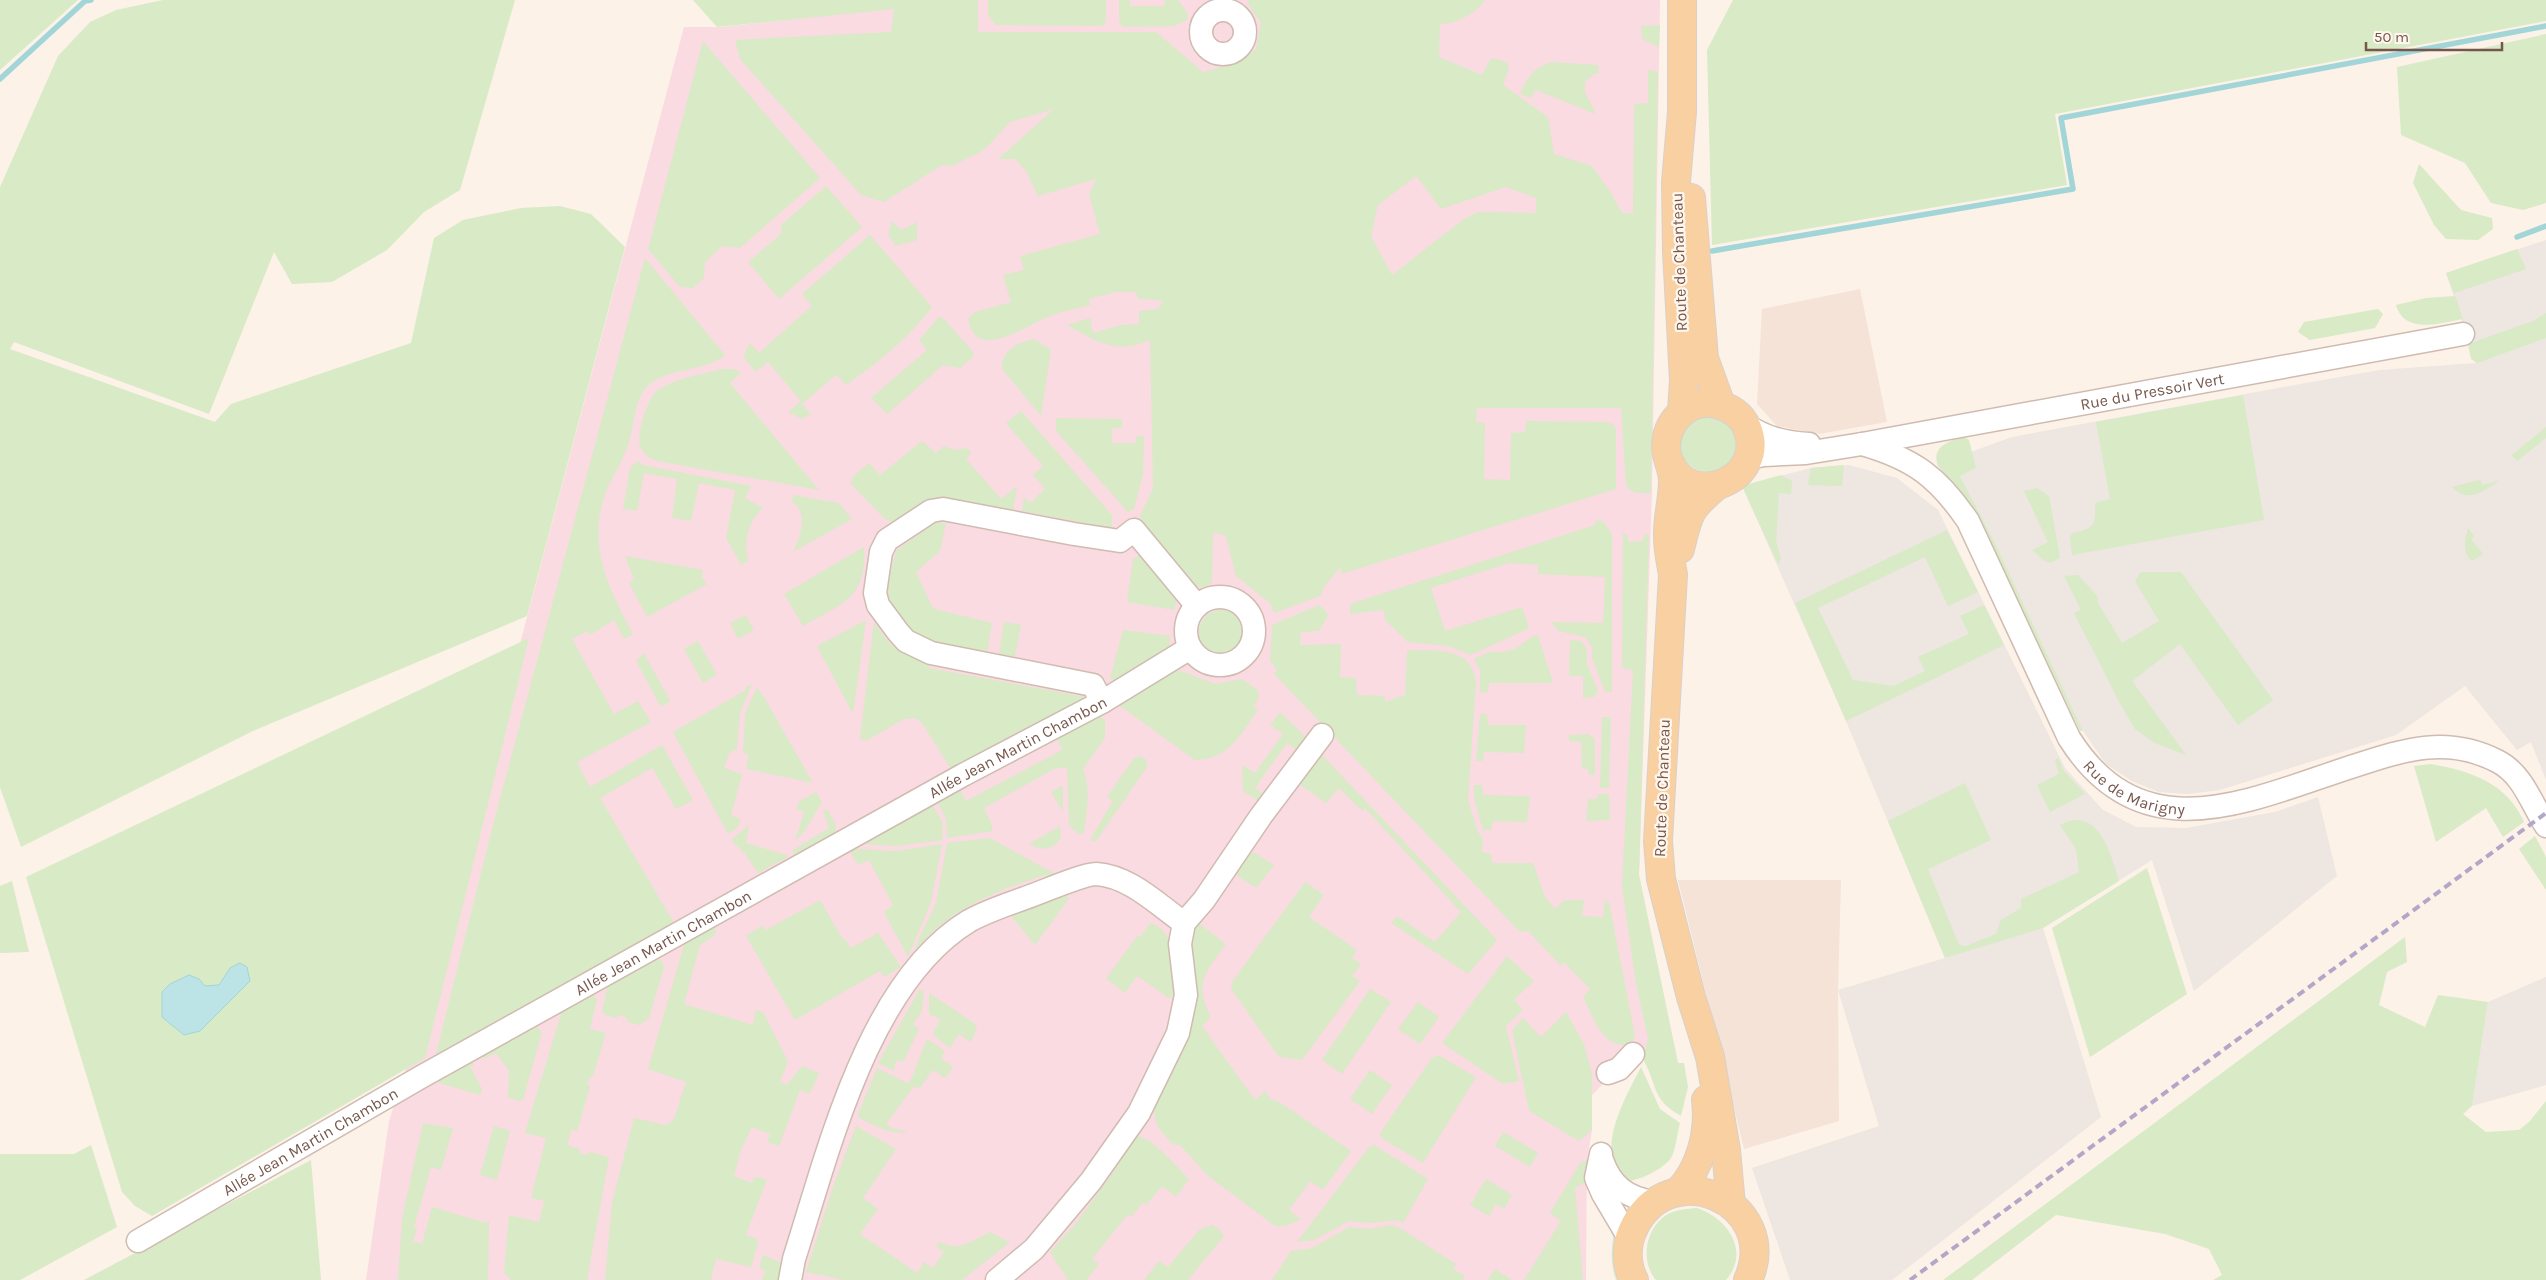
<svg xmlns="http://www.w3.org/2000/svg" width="2546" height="1280" font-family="Karla,sans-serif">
<rect width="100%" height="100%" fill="#fcf2e8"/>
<g fill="#f4e3d6">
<path d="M1860 289 1887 422 1819 434 1777 426 1757 404 1762 309Z"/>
<path d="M1678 880H1841L1838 990 1839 1121 1744 1149Z"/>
</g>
<g fill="#ede6e1">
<path d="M2546 240V780L2531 742 2517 750 2465 686 2396 735 2220 790 2188 794 2159 792 2132 781 2106 764 2083 731 1996 545 1951 459 2012 437 2289 386 2380 370 2476 363 2446 273Z"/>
<path d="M1849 465 1897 478 1938 510 2065 768 2103 810 2136 827 2186 828 2275 812 2318 797 2337 876 2194 991 2152 860 2043 928 2101 1117 1892 1280H1790L1752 1168 1879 1126 1838 990 1945 958 1846 721 1742 486 1811 468Z"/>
<path d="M2546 977V1085L2472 1106 2488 1002Z"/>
</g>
<path fill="#fadbe2" d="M894 0H1660L1652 491 1639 875 1678 1064 1636 1051 1591 1096 1592 1130 1587 1160 1586 1280H366L389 1121 413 1046 684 27H722L894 8Z"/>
<g fill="#d8eac6" fill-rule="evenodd">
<path d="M0 0H78L0 70Z"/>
<path d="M163 0H515L460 190 424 212 387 250 332 282 292 284 274 252 209 414 14 342 10 349 215 422 231 404 411 343 434 238 463 220 521 208 560 206 591 214 625 247 527 616 253 731 21 847 0 787V187L58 56 90 22 116 10Z"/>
<path d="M693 0H978V32H1156L1203 72 1240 62 1256 49 1261 23 1248 4 1249 0H1485C1475 14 1456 24 1440 24L1439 57 1482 75 1491 58 1507 62 1509 68 1503 85 1548 117 1554 154 1592 166 1611 193 1622 213H1633L1634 104 1648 103V70L1658 72 1651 493C1641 493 1631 495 1626 485L1621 408H1477L1476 422 1485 423 1484 479 1510 480 1511 433 1525 432 1526 421 1606 422 1613 424 1616 430V489L1341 574V567L1326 584 1320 596 1274 613 1271 604 1236 576 1226 536 1213 532 1212 582 1204 588 1193 585 1137 523 1153 488 1150 340C1116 355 1097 342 1067 325L1090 318 1093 333 1121 325 1139 324V311L1159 309 1162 300 1138 299 1136 292H1116L1089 299 1090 305C1075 309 1059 312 1045 318 1022 328 976 362 968 319L975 312 1011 302 1003 275 1024 270 1020 256 1100 234 1089 194 1096 179 1038 196 1026 171 1015 159H998L1054 109 1010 122 984 150 952 166 942 165 884 202 861 195 740 59 735 40 891 32 894 9 717 27ZM1416 176 1441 209 1506 187 1536 198V213L1478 212 1464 219 1392 275 1371 236 1378 205Z"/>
<path d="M988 0H1106V22L1102 26 996 25 988 16Z"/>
<path d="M1119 0H1130V6H1165V0H1178L1188 14 1187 20 1174 26 1123 27 1119 22Z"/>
<path d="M1733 0H2546V21L2055 114 2067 185 1712 245 1707 50Z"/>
<path d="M1660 25 1659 47 1642 39 1641 26Z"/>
<path d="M2546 34V203L2523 210 2491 203 2465 163 2401 135 2397 67Z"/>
<path d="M703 41 820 178 740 248 722 246 705 262 704 278 693 288 680 287 648 249Z"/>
<path d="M1552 62 1598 65 1599 73H1595L1585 82V92L1596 114 1536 90 1531 98 1520 94C1527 77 1534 67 1552 62Z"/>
<path d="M2419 164 2461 210 2492 218 2493 229 2478 240 2446 239 2434 225 2413 183Z"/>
<path d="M826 186 862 227 779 299 748 262 781 234V225Z"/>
<path d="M892 221 901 230 917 222V240L896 246 888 235Z"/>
<path d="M870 235 932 307C906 341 881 360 846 385L836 375 802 404 811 414 802 419 788 412 801 401 768 362 756 372 745 359 744 354 750 343 759 353 812 306 802 294Z"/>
<path d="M2517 249 2526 269 2454 293 2446 273Z"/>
<path d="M645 258 725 355C704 372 673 367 651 383 634 397 635 422 629 442 624 460 612 476 605 494 587 545 609 590 633 634L624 639 614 620 590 635 587 631 572 639 614 714 638 701 651 722 577 762 590 787 662 745 693 800 676 809 652 768 600 798 674 923 462 1040 459 1046 435 1058 493 825Z"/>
<path d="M2455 296 2463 319C2440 323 2405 335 2396 305L2426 298Z"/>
<path d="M2378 309 2383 314 2375 328 2310 340 2298 332 2304 322Z"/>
<path d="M2546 313V338L2477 363 2471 359 2468 344 2533 321Z"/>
<path d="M939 317 943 318 974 353 972 358 960 368 943 365 887 414 871 398 927 350 919 340Z"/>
<path d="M1034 339 1051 350 1041 416 1002 369C1001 350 1017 343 1034 339Z"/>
<path d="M721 369H734L741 373 730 383 819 490 657 461C650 458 643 455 640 446 636 434 648 397 658 390 676 378 700 375 721 369Z"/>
<path d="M2243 395 2264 520 2072 555 2070 536 2073 533C2095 528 2096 525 2095 503L2110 499 2096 422Z"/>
<path d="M1021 411 1112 515V528L1022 511 1024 497 1030 503 1045 489 1033 475 1043 466 1006 423Z"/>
<circle cx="1708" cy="444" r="28"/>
<path d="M1056 418 1122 419V428H1112V443H1136V436H1144L1143 474 1134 509 1128 512 1056 431Z"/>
<path d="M2546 427V438L2517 461 2512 455Z"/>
<path d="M1964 437 1969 440 1976 468 1960 476 1996 545 2083 731H2080L1972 505 1938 466C1931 447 1948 441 1964 437Z"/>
<path d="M922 441 936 453 944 446 954 450 967 448 971 453 966 459 1001 499 1016 487 1017 488 1013 510 930 499 891 522 885 519 851 484 853 477 869 463 880 475Z"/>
<path d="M638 461 643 465 751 486 745 498 763 508C748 521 743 542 748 561L741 565 726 538 735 490 699 483 691 521 672 518 677 479 644 473 637 511 623 509 630 468Z"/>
<path d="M1844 465 1842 486 1808 485 1811 468Z"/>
<path d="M1781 475 1792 481 1791 494 1779 493 1776 541 1781 559 1778 564 1742 486Z"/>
<path d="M2480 480 2483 485 2500 480C2484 491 2469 504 2452 487Z"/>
<path d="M2037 488 2049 496 2060 558 2050 563 2043 560 2032 550 2048 542 2024 491Z"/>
<path d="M793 495 839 503 852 519 793 552C801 536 809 512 791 501Z"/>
<path d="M1596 520 1603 521 1612 534V692H1605L1592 658V647L1585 637 1558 631 1551 622 1603 623 1605 577 1538 574V565L1509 563 1431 588 1445 631 1522 607 1529 628 1471 655 1448 646 1408 642 1385 620 1384 610 1350 614V604L1595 525Z"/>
<path d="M934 523H946L940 551 916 572 932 607 938 610 992 623 987 653 924 641 906 627 889 598 887 589 896 551Z"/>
<path d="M2468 528 2474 536 2471 539 2483 554 2472 561C2462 553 2465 539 2468 528Z"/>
<path d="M1947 530 1978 592 1948 606 1925 557 1818 608 1853 680 1894 686 1925 671 1918 657 1969 634 1960 616 1984 605 2004 645 1846 721 1795 603Z"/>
<path d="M1623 533 1627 534 1628 542 1643 541 1644 534 1649 535 1639 875 1678 1063H1684L1688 1087 1681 1116C1651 1099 1658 1086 1643 1059L1648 1039 1635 978 1622 886 1633 670 1622 668Z"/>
<path d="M864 547C868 598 841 604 803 626L784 594Z"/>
<path d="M1141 555 1178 596 1174 610 1127 602 1133 559Z"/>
<path d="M625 556 703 570 702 577 707 584 647 617 629 583 634 580Z"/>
<path d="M2141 572H2181L2273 700 2238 725 2180 644 2132 681 2186 755 2155 743 2135 729 2123 709 2074 613 2081 610 2064 576 2078 575 2098 597V603L2122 643 2159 621 2135 581Z"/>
<path d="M1319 605 1329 614 1319 631 1301 632 1300 645 1341 644 1340 677 1356 678 1357 695 1385 696V702L1405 695 1407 652 1409 650C1437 651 1471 646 1476 682L1468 800 1478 832 1483 839 1482 852 1491 854 1492 863H1533L1545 897 1555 909 1565 900H1584L1582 916 1603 917 1605 900 1609 902 1635 1036 1632 1043C1604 1053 1593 1017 1583 997L1590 989 1564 962 1560 965 1528 931 1520 932 1274 674 1277 670 1270 661 1272 625Z"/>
<circle cx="1221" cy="632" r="22"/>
<path d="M746 615 754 630 738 639 730 623Z"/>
<path d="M866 620 853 714 817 646Z"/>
<path d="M874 621C893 651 896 651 930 658L929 668 1080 696 1083 688 1085 689 1082 704 1038 728 1034 723 951 769 922 723 915 718 904 719 866 741 860 738Z"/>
<path d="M1004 622 1021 625 1015 657 999 654Z"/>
<path d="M1123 630 1170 636 1169 652 1116 682 1110 678Z"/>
<path d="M1538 635 1553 683H1489L1488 692 1480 693V670L1474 659 1489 652H1503L1515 649 1533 636Z"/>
<path d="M529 638 425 1058 152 1216 135 1206 122 1192 26 877Z"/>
<path d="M1570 640 1581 641 1587 649V664L1598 691 1594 697 1583 698V676H1569Z"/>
<path d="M698 641 717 675 703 683 684 649Z"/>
<path d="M644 653 670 701 661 707 636 661Z"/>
<path d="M1178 670 1216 684 1242 679 1258 690 1259 697 1254 706 1258 709C1241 734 1229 760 1195 760L1120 706 1121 702Z"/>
<path d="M752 684 740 713 737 749 729 753 724 768 742 774 731 815 741 819 737 828 728 834 673 732 746 690 745 688Z"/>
<path d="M757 687 764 697 813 783 746 769 749 755 743 753 745 713Z"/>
<path d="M1280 712 1307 738 1298 751 1287 743 1255 788 1266 796 1262 803 1243 791 1242 765 1255 773 1283 734 1270 725Z"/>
<path d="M1097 713 1105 720V738L1083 769C1091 787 1087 814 1084 833L1081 835 1069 826 1067 767 1054 769 984 808 992 825V831L947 838 946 819 935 797 957 785 966 801 1062 750 1054 733Z"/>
<path d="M1480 714H1487L1488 725H1526L1524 753 1484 752 1483 761H1476Z"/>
<path d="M1602 717H1611L1609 788H1600Z"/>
<path d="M1588 734 1595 739V775H1589L1588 769 1582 768 1581 742 1569 741V735Z"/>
<path d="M1322 755 1497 940 1468 974 1391 923 1397 916 1435 942 1461 912 1365 808 1362 811 1339 788 1326 803 1295 781 1315 758Z"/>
<path d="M1140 756 1147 760V767L1096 841H1092L1091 838 1113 801 1107 797 1134 758Z"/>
<path d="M2058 758 2064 771 2085 794 2050 812 2037 785 2059 774 2055 760Z"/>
<path d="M2431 764C2471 771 2507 783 2524 822L2503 837 2486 808 2436 842 2414 766Z"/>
<path d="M1965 783 1991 840 1928 869 1959 945 1966 946 1996 934 2001 920 2021 908V899L2079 872 2076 849 2060 825C2098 804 2111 854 2119 881L2043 928 1945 958 1888 821Z"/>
<path d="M1063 785V812L1051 792Z"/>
<path d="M1474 785H1482L1483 795 1530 796 1527 822 1493 821 1491 830H1483L1474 799Z"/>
<path d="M816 792 822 802C812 817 808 830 795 841L804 812 796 809 800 801Z"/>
<path d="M1598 794H1609L1610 820 1586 821 1588 799H1597Z"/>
<path d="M930 801 942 821 943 840 896 846 860 844Z"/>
<path d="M827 809 836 825 835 833 793 855V850L829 828 823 811Z"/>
<path d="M749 825 746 843 787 855 788 857 758 873 745 854 731 840Z"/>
<path d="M1060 826 1061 838C1052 851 1043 851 1029 844Z"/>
<path d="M2535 836 2546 857V890L2519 849Z"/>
<path d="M990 838 1057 875 1051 881 1046 875C998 890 952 908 918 947L919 957 914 959 916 945 936 903 947 843Z"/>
<path d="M942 844 931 902 908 957 884 912 893 905 869 860 858 865 848 848 852 846 855 849 896 851Z"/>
<path d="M1250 853H1255L1274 865 1256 888 1233 873Z"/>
<path d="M2147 868 2187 994 2090 1057 2052 928Z"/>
<path d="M12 881 29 952 0 953V886Z"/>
<path d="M1305 882 1324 895 1309 917 1357 950 1352 958 1361 964 1352 976 1360 981 1302 1060 1279 1057 1231 989 1232 982Z"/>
<path d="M1064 893 1069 899 1035 945 1010 915Z"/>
<path d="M820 900 842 938 845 939 851 948 878 933 901 967 884 977 880 971 795 1020 746 936 763 925 766 930Z"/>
<path d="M717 922 715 935 700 945 684 1004 753 1025 756 1010 763 1012 788 1061 780 1082 787 1085 802 1066 819 1073 810 1094 800 1090 779 1146 767 1142 770 1134 752 1127 740 1152 734 1176 752 1183 754 1177 767 1179 746 1235 757 1239 758 1243 751 1267 716 1259 711 1280H605L612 1203 634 1118 666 1125 674 1119 686 1082 648 1069 684 945 692 934Z"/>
<path d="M1197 922 1226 944C1206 971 1193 984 1211 1017L1202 1026 1255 1100 1265 1091 1271 1100 1278 1101 1351 1151 1323 1190 1310 1181 1289 1210 1301 1219 1286 1226H1275L1207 1175 1180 1145H1174C1162 1133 1152 1125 1155 1107L1185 1043 1188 941Z"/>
<path d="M1150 923C1178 931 1175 971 1178 994L1169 998 1137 976 1125 993 1106 979 1137 936 1140 937Z"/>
<path d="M2405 937 2407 962 2387 972 2379 1005 2425 1027 2438 995 2488 1002 2472 1106 2463 1114 2486 1132 2519 1130 2529 1122 2546 1101V1280H2213L2222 1275 2209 1249 2165 1234 2056 1215 1972 1280H1943Z"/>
<path d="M654 956 661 960 664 967 649 1018 639 1025 628 1022 626 1017 620 1015 616 1018 605 1015 602 1011 609 980Z"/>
<path d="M1507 956 1534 981 1514 1000 1523 1010 1506 1026 1519 1081 1503 1084 1442 1043Z"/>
<path d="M920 989 924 991 922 1011 913 1024 919 1029 903 1062 896 1060 894 1071 878 1063Z"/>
<path d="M1370 989 1391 1002 1342 1074 1322 1060Z"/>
<path d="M591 992 597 999 590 1029 606 1033 593 1076 589 1078 587 1084 590 1087 577 1131 572 1129 567 1145 579 1149 580 1153 587 1155 590 1152 609 1157 587 1280H511L504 1273 509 1215 539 1222 544 1201 531 1198 546 1138 525 1133 563 1007Z"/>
<path d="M929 993 974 1023 977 1028 971 1042 959 1034 950 1048 933 1035 940 1019 929 1014Z"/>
<path d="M1418 1002 1439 1017 1420 1044 1398 1029Z"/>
<path d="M1566 1012 1584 1044 1592 1074V1130L1579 1141 1529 1111 1512 1030 1523 1018 1541 1037Z"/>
<path d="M532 1023 542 1032 523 1100 519 1101 508 1098 509 1071 496 1053 484 1059 479 1051Z"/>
<path d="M927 1039 945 1051 941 1058 953 1067 945 1078 933 1070 919 1089 914 1086 886 1124 892 1128 908 1132C889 1135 874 1125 857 1117L877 1068 909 1084Z"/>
<path d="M1438 1055 1476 1077 1423 1163 1381 1138 1380 1133 1432 1058Z"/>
<path d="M469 1057 474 1065 470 1067 482 1089 480 1095 439 1083 441 1074Z"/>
<path d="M1641 1067 1660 1109 1680 1123C1677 1133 1676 1150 1671 1158 1662 1170 1639 1181 1626 1181 1592 1153 1626 1097 1641 1067Z"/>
<path d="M1370 1070 1392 1085 1372 1114 1350 1099Z"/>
<path d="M423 1123 453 1128 441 1170 431 1167 414 1227 417 1229 413 1241 422 1244 432 1207 486 1223 489 1221 488 1280H398L402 1218Z"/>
<path d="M494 1126 510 1131 497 1180 480 1175Z"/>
<path d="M856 1126 896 1149 863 1198 878 1209 860 1234 917 1273 924 1262 933 1268 944 1252 936 1246 939 1242C960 1252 971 1241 990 1232L1010 1242 962 1280H844L806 1272 834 1184Z"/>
<path d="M1503 1132 1538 1153 1530 1167 1495 1146Z"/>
<path d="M1136 1136C1152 1137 1177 1167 1189 1179L1176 1197 1162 1186 1146 1205 1143 1202 1131 1217 1128 1214 1092 1259 1099 1264 1086 1280H1068L1050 1252 1077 1222 1112 1174Z"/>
<path d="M91 1145 117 1227 20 1280H0V1154H74Z"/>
<path d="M1374 1145 1428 1179 1403 1223 1396 1220 1369 1223 1349 1221 1314 1240 1297 1242 1369 1147Z"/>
<path d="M311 1160 321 1280H84Z"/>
<path d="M1587 1160 1586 1182 1575 1188 1583 1280H1524L1561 1221 1550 1213 1580 1163Z"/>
<path d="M1486 1179 1512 1195 1504 1209 1496 1204 1489 1216 1470 1205Z"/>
<path d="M1697 1208C1727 1218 1751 1251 1726 1280H1656C1639 1260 1646 1225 1670 1213 1679 1209 1687 1209 1697 1208Z"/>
<path d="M1212 1225 1220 1230 1224 1236 1188 1280H1144L1159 1261 1168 1267 1199 1230Z"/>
<path d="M1390 1225 1398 1227 1456 1264 1453 1269 1465 1276 1463 1280H1272L1291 1251 1312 1248 1349 1227 1369 1229Z"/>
<path d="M1615 1228 1626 1280H1616C1610 1263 1611 1246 1615 1228Z"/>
<path d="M763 1255 782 1263V1280H762L765 1270 759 1268Z"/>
<path d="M1495 1269 1512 1280H1488Z"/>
</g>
<path fill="#bce4e6" stroke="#a2d5d8" d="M240 963 247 967 250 981 200 1031 184 1035 162 1017V992L170 984 189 975 199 979 205 986 219 985 230 968Z"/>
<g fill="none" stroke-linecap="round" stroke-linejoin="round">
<g stroke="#a2d5d8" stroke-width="5.5">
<path d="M0 79 85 1 91 0"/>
<path d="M2517 237 2546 226"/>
<path d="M1712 251 2073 189 2061 118 2546 26"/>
</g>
<g stroke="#d0bbb0" stroke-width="25">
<g id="minor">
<circle cx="1223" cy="32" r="22"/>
<path d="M1744 423C1763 438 1786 443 1809 444"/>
<path id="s1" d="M1862 444C1914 459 1938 477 1968 521L2069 738C2143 856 2253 798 2357 765 2406 749 2448 736 2497 761 2523 774 2531 803 2546 826"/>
<path id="s2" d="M1748 458 1764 455 1806 453 1862 444 2463 334"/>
<circle cx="1220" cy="631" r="34"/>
<path d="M1102 702 1093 685 931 653 906 641 898 632 878 605 875 593 881 552 887 540 931 511 943 509 1074 534 1120 541 1134 530 1197 606"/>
<path d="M1608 1073 1619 1069 1633 1054"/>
<path d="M1601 1154 1596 1178 1603 1194 1629 1238"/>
<path d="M1602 1160C1611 1186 1627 1198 1654 1202"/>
<path id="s3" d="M138 1241 421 1077 963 775 1102 702 1190 648"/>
<path d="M790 1280 794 1259C828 1153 868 982 969 921 987 911 1006 905 1025 898 1040 893 1083 874 1096 874 1130 876 1158 905 1184 923"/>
<path d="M997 1280 1034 1249 1091 1181 1139 1113 1178 1033 1186 995 1180 944 1184 923 1204 900 1261 816 1322 735"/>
</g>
</g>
<g stroke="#d9d0cd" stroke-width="30">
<g id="major">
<path d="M1691 198 1704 358 1721 405"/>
<path d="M1682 412 1684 380 1677 252 1676 182 1682 112V0"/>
<path d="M1669 461C1690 512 1768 479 1747 428 1741 413 1727 406 1712 403 1686 400 1666 423 1666 447 1666 458 1673 469 1673 481 1673 500 1667 519 1668 537 1668 550 1671 563 1673 575L1658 841 1661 879 1691 997 1710 1057 1726 1150 1731 1205"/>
<path d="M1680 549C1689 514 1687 511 1715 487"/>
<path d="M1678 1192C1701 1168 1710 1132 1706 1100"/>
<path d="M1634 1280C1626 1266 1626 1246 1632 1232 1666 1151 1783 1202 1748 1280"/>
</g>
</g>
<use href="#minor" stroke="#fff" stroke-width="22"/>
<use href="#major" stroke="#f9d0a2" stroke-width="28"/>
<path stroke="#b4a6c7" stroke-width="4" stroke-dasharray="8 5" stroke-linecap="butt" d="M1910 1280 2546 813"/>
</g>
<g text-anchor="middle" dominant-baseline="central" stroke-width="4.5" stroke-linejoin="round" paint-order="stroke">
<g font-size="16" fill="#76574c" stroke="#fff7ee">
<text transform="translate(1679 262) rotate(-92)">Route de Chanteau</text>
<text stroke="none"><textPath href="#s2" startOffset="410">Rue du Pressoir Vert</textPath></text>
<text stroke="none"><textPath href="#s3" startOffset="1009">Allée Jean Martin Chambon</textPath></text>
<text stroke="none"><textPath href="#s1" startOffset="460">Rue de Marigny</textPath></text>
<text transform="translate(1662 788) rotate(-88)">Route de Chanteau</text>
<text stroke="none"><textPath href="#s3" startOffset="604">Allée Jean Martin Chambon</textPath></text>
<text stroke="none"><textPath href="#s3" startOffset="199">Allée Jean Martin Chambon</textPath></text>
</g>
</g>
<path d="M2366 42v8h136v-8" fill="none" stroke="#76574c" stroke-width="2.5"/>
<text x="2374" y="42" font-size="15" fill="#76574c" stroke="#fff7ee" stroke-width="4" paint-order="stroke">50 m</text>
</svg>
